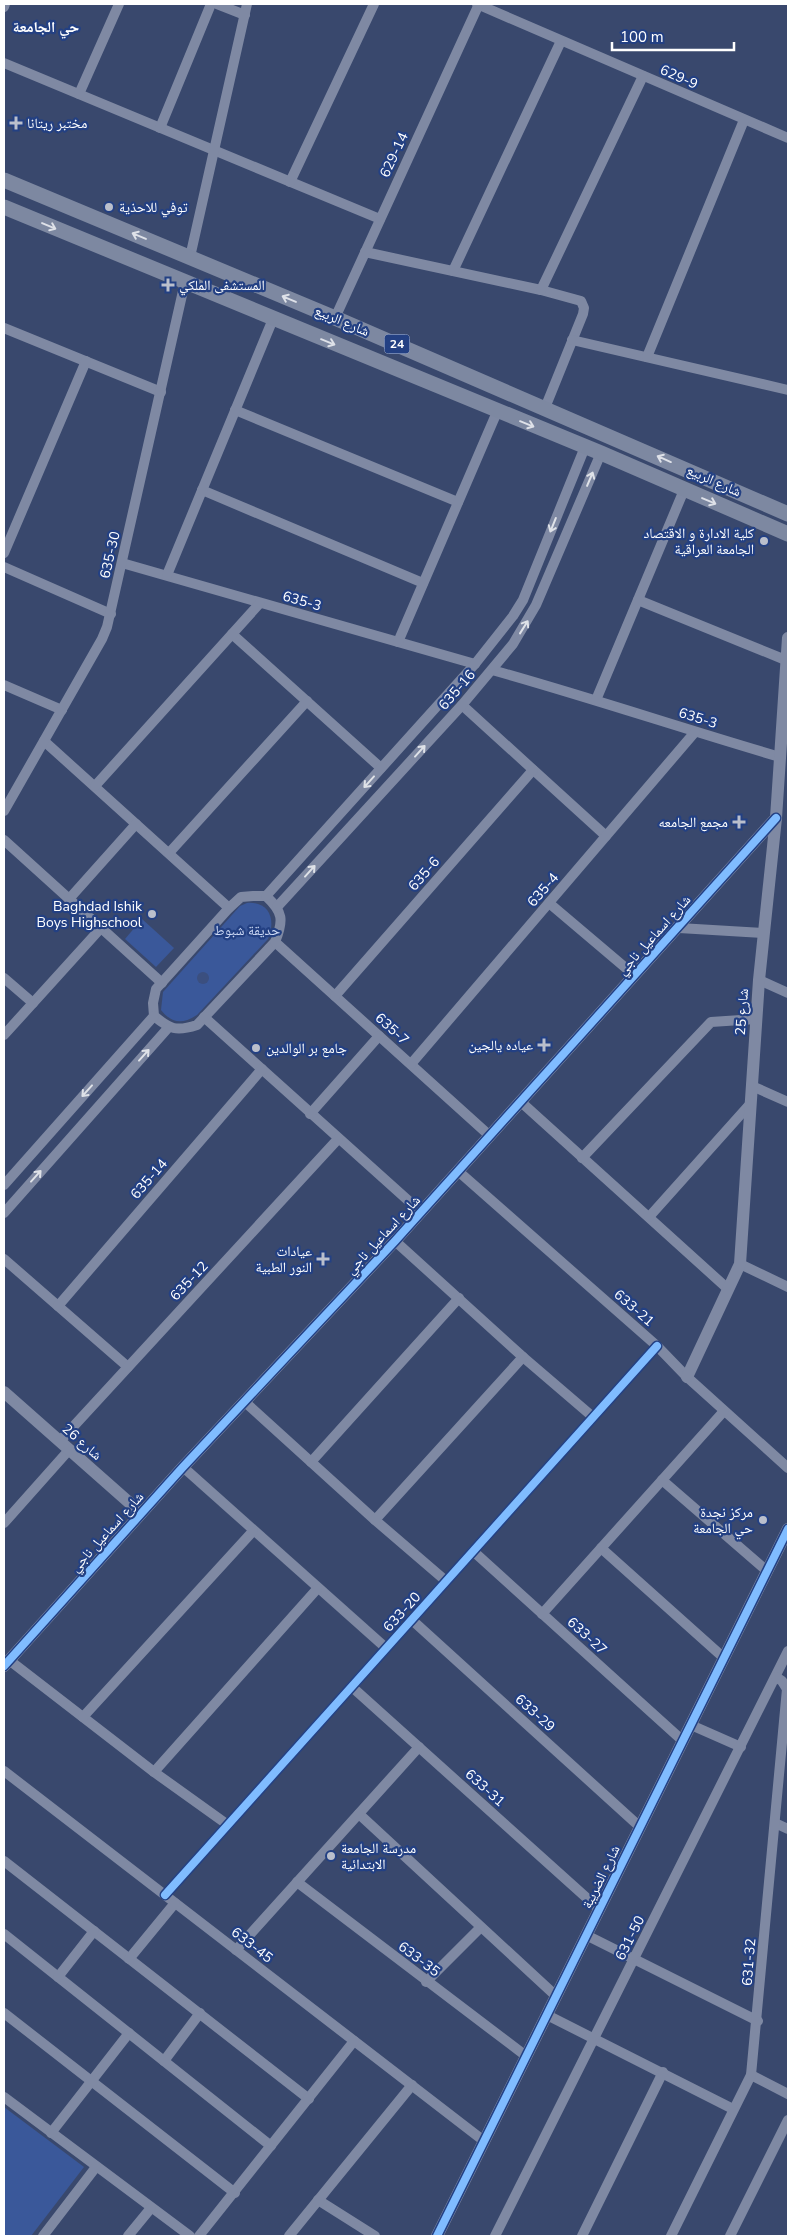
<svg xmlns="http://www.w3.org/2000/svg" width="792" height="2240" font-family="'Nunito Sans','Noto Naskh Arabic',sans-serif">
<rect width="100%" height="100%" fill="#39486d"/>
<g fill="#3a589a">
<path d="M247 903C270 901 276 921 268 939L197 1015C183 1024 172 1024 161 1010L163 992 240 906Z"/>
<path d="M142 919 174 948 156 967 125 939Z"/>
<path d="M4 2107 84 2167 31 2236H4Z"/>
</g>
<circle fill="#3b4f7f" cx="203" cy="978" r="6"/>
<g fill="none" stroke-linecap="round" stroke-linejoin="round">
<g stroke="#7f89a3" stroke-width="10">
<path d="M217 4 245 15"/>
<path d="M477 4 788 138"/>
<path d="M4 7 5 4"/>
<path d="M4 63 380 219"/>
<path d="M79 94 119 4"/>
<path d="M160 128 211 4"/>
<path d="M290 182 374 4"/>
<path d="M365 252 541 290 581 301 584 308 583 314 545 408"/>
<path d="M190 257 247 4"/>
<path d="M453 271 561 41"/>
<path d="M541 290 643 76"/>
<path d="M335 318 479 4"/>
<path d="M4 328 161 392"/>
<path d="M572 340 788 390"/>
<path d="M647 357 744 120"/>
<path d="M235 410 458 502"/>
<path d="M202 490 423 583"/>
<path d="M4 553 86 361"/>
<path d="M122 563 475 664"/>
<path d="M4 567 111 614"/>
<path d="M167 575 273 319"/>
<path d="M638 600 788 661"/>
<path d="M232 634 381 768"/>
<path d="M398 642 497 412"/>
<path d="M492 670C589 697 684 729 780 757"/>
<path d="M4 685 62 710"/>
<path d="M596 700 684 490"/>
<path d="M462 705 606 836"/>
<path d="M44 741 229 908"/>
<path d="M95 786 260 603"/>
<path d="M4 811 102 639 107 627 185 282"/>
<path d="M4 840 162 983"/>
<path d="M169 853 307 701"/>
<path d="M253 896H266C283 912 284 920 275 942L197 1025C176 1032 170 1029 154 1016L153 1003 156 989 229 908 241 897Z"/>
<path d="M266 896 475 664 513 616 523 600 585 447"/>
<path d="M69 899 136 824"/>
<path d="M549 903 634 975"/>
<path d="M277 907 462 705 513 644 536 605 601 453"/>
<path d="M679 928 763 933"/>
<path d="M275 942 490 1136"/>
<path d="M4 978 33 1003"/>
<path d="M759 980 788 993"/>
<path d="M335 996 533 770"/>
<path d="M204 1017 421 1212"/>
<path d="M4 1035 101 928"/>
<path d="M411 1064 695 732"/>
<path d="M752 1086 788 1102"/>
<path d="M521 1102 728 1289"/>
<path d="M310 1114 379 1036"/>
<path d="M582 1158 711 1022 756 1019"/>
<path d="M458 1171 657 1346 687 1377 788 1468"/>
<path d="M4 1185 154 1016"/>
<path d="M4 1213 168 1028"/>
<path d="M649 1217 751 1103"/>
<path d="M395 1241 523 1357 593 1417"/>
<path d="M4 1259 128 1367"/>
<path d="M740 1264 788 1287"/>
<path d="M58 1306 262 1069"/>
<path d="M245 1402 375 1520 446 1581"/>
<path d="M60 1441 338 1139"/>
<path d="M311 1462 459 1298"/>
<path d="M183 1467 386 1648"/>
<path d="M662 1480 767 1571"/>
<path d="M375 1520 523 1357"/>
<path d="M4 1523 69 1450"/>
<path d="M601 1548 724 1658"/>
<path d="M473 1551 683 1741"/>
<path d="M542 1614 724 1411"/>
<path d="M412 1620 640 1827"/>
<path d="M9 1660 154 1772 228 1825"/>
<path d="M352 1687 599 1909"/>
<path d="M83 1717 253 1531"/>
<path d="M691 1725 741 1747"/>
<path d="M4 1771 484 2141"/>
<path d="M154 1772 317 1589"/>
<path d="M359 1814 556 1996"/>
<path d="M775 1823 788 1829"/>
<path d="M4 1861 309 2099"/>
<path d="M297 1882 526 2056"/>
<path d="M165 1895 657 1346"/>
<path d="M4 1934 271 2146"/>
<path d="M586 1935 758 2021"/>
<path d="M236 1950 419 1747"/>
<path d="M129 1959 175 1903"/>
<path d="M58 1977 94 1931"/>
<path d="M426 1982 480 1928"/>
<path d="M4 2013 235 2193"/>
<path d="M547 2015 733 2109"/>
<path d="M164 2061 200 2013"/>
<path d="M751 2075 788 2094"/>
<path d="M4 2097 190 2236"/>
<path d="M51 2133 129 2033"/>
<path d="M318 2200 375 2236"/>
<path d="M43 2236 96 2167"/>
<path d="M128 2236 151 2208"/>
<path d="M199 2236 354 2041"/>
<path d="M289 2236 412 2085"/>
<path d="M495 2236 788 1651"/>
<path d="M582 2236 663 2072"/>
<path d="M671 2236 751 2075 787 1689 782 1681 776 1677"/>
<path d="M730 2236 788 2120"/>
</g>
<g stroke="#7f89a3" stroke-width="12">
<path d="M687 1377 740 1264 759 980 776 818 788 638"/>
<path d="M4 1392 141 1513"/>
<path d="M4 1666 183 1467 395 1241 776 818"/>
<path d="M437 2236 788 1529"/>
</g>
<g stroke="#7d88a1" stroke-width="15">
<path d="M4 180 335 318 788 514"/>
<path d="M4 207 601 453 788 534"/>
</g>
<g stroke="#234083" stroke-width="11">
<g id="cycleway">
<path d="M4 1666 183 1467 395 1241 776 818"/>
<path d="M165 1895 657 1346"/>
<path d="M437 2236 788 1529"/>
</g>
</g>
<use href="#cycleway" stroke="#80bcff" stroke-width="8"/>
</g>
<defs><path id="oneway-shaft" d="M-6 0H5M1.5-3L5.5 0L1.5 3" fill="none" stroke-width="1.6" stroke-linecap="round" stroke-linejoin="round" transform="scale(1.25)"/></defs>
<g stroke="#dee1e8">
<use href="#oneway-shaft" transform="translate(49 226) rotate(23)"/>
<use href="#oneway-shaft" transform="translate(139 236) rotate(-157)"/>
<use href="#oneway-shaft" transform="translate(289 299) rotate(-157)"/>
<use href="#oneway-shaft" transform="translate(328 342) rotate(22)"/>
<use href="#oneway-shaft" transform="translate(527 424) rotate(22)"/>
<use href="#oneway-shaft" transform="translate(664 459) rotate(-156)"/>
<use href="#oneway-shaft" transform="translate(709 501) rotate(23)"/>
</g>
<g stroke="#dfe2e8">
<use href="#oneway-shaft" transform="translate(590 479) rotate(-67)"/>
<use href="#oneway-shaft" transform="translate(553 525) rotate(112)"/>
<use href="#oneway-shaft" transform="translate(524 627) rotate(-58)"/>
<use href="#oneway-shaft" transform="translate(420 751) rotate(-48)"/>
<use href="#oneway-shaft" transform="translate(369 782) rotate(132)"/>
<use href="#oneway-shaft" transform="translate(310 871) rotate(-48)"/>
<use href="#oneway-shaft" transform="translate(144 1055) rotate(-48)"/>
<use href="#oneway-shaft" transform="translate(87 1091) rotate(132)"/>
<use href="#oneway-shaft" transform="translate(36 1176) rotate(-48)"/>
</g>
<g fill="#babfcc" stroke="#234083" stroke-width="2">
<path d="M13.5 115.5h5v5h5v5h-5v5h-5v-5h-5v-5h5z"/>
<circle cx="109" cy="207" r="5"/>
<path d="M165.5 277.5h5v5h5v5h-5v5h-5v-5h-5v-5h5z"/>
<circle cx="764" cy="541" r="5"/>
<path d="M736.5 814.5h5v5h5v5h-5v5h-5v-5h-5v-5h5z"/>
<circle cx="152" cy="914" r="5"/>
<path d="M541.5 1037.5h5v5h5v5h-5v5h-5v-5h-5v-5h5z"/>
<circle cx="256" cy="1048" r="5"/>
<path d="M320.5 1251.5h5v5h5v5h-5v5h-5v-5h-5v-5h5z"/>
<circle cx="763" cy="1520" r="5"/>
<circle cx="331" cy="1856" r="5"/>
</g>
<g text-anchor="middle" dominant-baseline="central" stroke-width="4.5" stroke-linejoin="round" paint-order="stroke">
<rect fill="#234083" stroke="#bdc6da" stroke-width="1" x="384.5" y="334.5" width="25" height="19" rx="4"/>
<g font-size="12" font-weight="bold" fill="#fff">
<text x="397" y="344">24</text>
</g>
<g font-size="14" fill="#fff" stroke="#234083">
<text transform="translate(679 77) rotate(24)">629-9</text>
<text transform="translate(394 155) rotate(-65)">629-14</text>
<text transform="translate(342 321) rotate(23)">شارع الربيع</text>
<text transform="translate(714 481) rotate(24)">شارع الربيع</text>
<text transform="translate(110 555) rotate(-77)">635-30</text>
<text transform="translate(302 601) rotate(16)">635-3</text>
<text transform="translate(457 690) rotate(-49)">635-16</text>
<text transform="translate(698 718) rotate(17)">635-3</text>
<text transform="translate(424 874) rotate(-49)">635-6</text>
<text transform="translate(543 890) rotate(-49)">635-4</text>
<text transform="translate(654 935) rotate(-48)">شارع اسماعيل ناجي</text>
<text transform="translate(742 1012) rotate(-86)">شارع 25</text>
<text transform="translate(392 1029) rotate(42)">635-7</text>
<text transform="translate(149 1179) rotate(-49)">635-14</text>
<text transform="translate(383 1235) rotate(-47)">شارع اسماعيل ناجي</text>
<text transform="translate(189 1281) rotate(-47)">635-12</text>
<text transform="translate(634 1308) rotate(41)">633-21</text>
<text transform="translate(82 1442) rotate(41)">شارع 26</text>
<text transform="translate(107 1532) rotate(-48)">شارع اسماعيل ناجي</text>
<text transform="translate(402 1612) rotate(-48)">633-20</text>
<text transform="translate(587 1636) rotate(42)">633-27</text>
<text transform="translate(535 1713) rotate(42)">633-29</text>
<text transform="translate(485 1788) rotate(42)">633-31</text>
<text transform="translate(601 1877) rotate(-64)">شارع الضريبة</text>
<text transform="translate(630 1938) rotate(-63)">631-50</text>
<text transform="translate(252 1945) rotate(38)">633-45</text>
<text transform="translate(419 1959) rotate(37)">633-35</text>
<text transform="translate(749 1962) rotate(-85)">631-32</text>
</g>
<g font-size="14" fill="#fff" stroke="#234083" text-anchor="end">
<text x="27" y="123" text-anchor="start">مختبر ريتانا</text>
<text x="119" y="207" text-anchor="start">توفي للاحذية</text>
<text x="179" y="285" text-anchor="start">المستشفى الملكي</text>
<text x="754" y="533">كلية الادارة و الاقتصاد<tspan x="754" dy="16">الجامعة العراقية</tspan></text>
<text x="728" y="822">مجمع الجامعه</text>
<text x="142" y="906">Baghdad Ishik<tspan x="142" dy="16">Boys Highschool</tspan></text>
<text x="533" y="1045">عياده يالجين</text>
<text x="266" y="1048" text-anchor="start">جامع بر الوالدين</text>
<text x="312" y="1251">عيادات<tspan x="312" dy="16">النور الطبية</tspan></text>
<text x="753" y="1512">مركز نجدة<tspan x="753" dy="16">حي الجامعة</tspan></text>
<text x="341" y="1848" text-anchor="start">مدرسة الجامعة<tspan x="341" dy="16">الابتدائية</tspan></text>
</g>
<g font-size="14" fill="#cfdbf6" stroke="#234083">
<text x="247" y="930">حديقة شبوط</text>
</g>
<g font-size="15" font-weight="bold" fill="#fff" stroke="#234083">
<text x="46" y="27">حي الجامعة</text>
</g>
</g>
<rect width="792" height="2240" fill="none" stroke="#ffffff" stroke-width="10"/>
<path d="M612 42v8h122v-8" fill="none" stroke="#ffffff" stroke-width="2.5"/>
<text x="620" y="42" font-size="15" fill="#ffffff" stroke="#234083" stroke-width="4" paint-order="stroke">100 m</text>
</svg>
